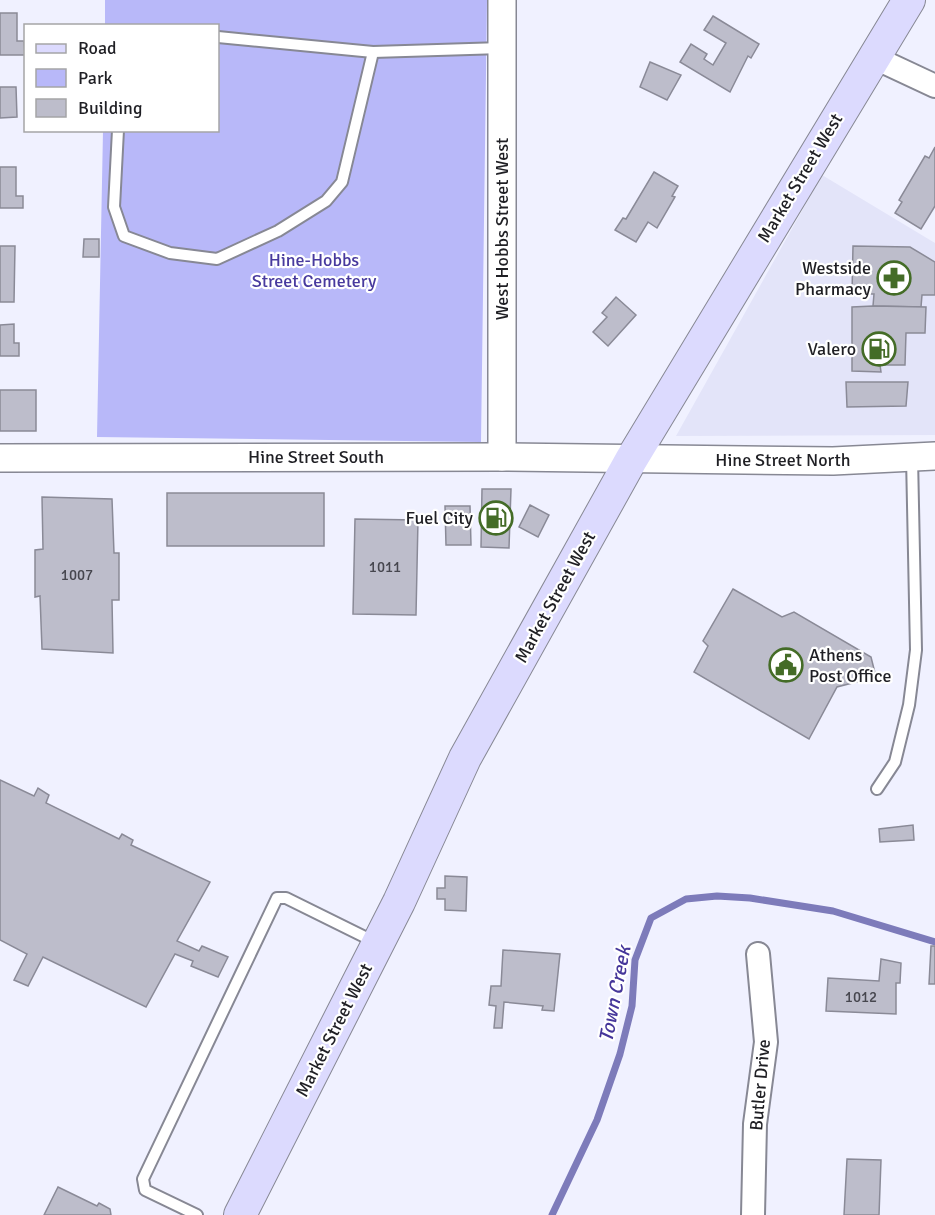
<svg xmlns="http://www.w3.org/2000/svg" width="935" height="1215" font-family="Signika,sans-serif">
<rect width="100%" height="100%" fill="#f0f1ff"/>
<path fill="#e3e4f9" d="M822 175 935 243V435L676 436Z"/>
<path fill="#b8b8f9" d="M105 0H487L481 442 97 437 103 131 218 130V26L105 25Z"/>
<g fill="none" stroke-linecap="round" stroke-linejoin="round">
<path stroke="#7d7bba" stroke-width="7" d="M552 1215 597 1120 620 1054 632 1006 635 960 651 918 686 899 717 896 750 898 833 911 935 942"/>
</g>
<g fill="#bdbdcb" stroke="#8a8a97" stroke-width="1.5">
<path d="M0 13H17V41H24L25 55H0Z"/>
<path d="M713 16 759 44 751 58 748 56 730 92 680 62 691 44 707 54 704 59 713 65 726 43 704 30Z"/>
<path d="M650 62 681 75 667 100 640 87Z"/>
<path d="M0 87H16L17 117 0 118Z"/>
<path d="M935 147V206L921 229 895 213 902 202 899 200 925 156 929 158Z"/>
<path d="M0 167H16V196H23V208H0Z"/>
<path d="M654 172 678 186 672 196 675 197 657 228 648 222 636 242 615 230 623 218 626 219Z"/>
<path d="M84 239H99V257H83Z"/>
<path d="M0 246H15L14 302H0Z"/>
<path d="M853 246 910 247 935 262V295H922L921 307 873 306 874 294H852Z"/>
<path d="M616 297 636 315 608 346 593 332 607 317 602 313Z"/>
<path d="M873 306 926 307 925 333H906L905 365H880L881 372 852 371V307Z"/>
<path d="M14 324V343H19V356H0V325Z"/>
<path d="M846 382H908L906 406 847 407Z"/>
<rect x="0" y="390" width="36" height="41"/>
<path d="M482 489H511L509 548 481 547Z"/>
<rect x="167" y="493" width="157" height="53"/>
<path d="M42 497 112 499 114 553H119V600H112L113 653 42 649 40 596 35 597V550L43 549Z"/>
<path d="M530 505 549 515 538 537 519 527Z"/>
<path d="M445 506H470L471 545H446Z"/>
<path d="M355 519 418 520 416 615 353 614Z"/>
<path d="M733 589 782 617 794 612 871 657 876 677 837 687 809 739 694 672 708 646 703 641Z"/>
<path d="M0 780 34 796 38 788 49 795 46 803 119 839 122 834 133 840 131 845 210 882 177 941 199 951 202 946 228 957 218 977 191 966 193 961 175 954 146 1007 43 957 28 986 14 980 27 954 0 940Z"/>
<path d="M913 825 914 840 880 842 879 829Z"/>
<path d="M445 876 467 877 466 911 445 910V899H437V888H445Z"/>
<path d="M931 946H935V984H929Z"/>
<path d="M503 950 560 954 554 1011 542 1010 543 1006 504 1002 502 1028H494L496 1006 489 1005 491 986H501Z"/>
<path d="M881 959 901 963 900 983H896V1014L826 1011 828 978 879 981Z"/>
<path d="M847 1159 881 1160 879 1215H844Z"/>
<path d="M58 1187 97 1206 99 1203 110 1209 111 1215H44Z"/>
</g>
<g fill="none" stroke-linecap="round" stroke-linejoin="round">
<g stroke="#878894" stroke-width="14">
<g id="service">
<path d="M218 37 373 52 502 48"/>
<path d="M118 130 114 207 124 236 170 253 217 259 278 231 326 201 342 182 373 52"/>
<path d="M877 789 895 762 909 705 916 650 912 457"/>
<path d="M197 1215 145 1190 143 1179 277 898H286L375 942"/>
</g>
</g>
<g stroke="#878894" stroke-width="26">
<g id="minor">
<path d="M873 57 935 86"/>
<path d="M753 1215 755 1124 766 1042 758 954"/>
</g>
</g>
<g stroke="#878894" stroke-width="30">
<g id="tertiary">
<path d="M502 457V0"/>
<path d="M0 458 502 457 833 461 935 456"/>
</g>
</g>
<g stroke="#878894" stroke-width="34">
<path id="secondary" d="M240 1215 399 902 465 758 631 460 909 0"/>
</g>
<use href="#service" stroke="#fff" stroke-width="10"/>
<use href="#minor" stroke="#fff" stroke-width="22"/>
<use href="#tertiary" stroke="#fff" stroke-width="27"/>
<use href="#secondary" stroke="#dcdafe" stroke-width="32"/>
</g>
<defs>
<g id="pharmacy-ring" transform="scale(1.725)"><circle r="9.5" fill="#fff" stroke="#446c27" stroke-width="1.5"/><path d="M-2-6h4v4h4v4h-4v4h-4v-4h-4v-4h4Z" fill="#446c27"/></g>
<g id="fuel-ring" transform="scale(1.725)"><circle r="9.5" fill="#fff" stroke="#446c27" stroke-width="1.5"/><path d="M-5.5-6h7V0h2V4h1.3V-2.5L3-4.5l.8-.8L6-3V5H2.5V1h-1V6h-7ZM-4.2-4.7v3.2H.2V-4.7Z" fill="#446c27"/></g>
<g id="civic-ring" transform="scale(1.725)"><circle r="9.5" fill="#fff" stroke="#446c27" stroke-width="1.5"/><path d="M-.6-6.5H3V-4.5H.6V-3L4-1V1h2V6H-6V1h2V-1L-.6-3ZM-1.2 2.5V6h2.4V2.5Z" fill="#446c27"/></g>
</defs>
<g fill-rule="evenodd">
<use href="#pharmacy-ring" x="894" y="278"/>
<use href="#fuel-ring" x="879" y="349"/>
<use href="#fuel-ring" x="496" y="518"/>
<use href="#civic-ring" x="786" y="665"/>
</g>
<g text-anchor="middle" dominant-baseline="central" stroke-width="4.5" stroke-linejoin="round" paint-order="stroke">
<g font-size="15" fill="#46464e">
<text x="385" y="567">1011</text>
<text x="77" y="575">1007</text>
<text x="861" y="997">1012</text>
</g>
<g font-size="18" fill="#1f1f24" stroke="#fff">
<text transform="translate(800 178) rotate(-59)">Market Street West</text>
<text transform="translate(502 229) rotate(-90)">West Hobbs Street West</text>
<text x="316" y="457">Hine Street South</text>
<text x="783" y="460">Hine Street North</text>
<text transform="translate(555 597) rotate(-61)">Market Street West</text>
<text transform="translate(334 1030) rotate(-63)">Market Street West</text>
<text transform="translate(760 1085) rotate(-85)">Butler Drive</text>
</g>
<g font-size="18" fill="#483a9e" stroke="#fff">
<text x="314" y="260">Hine-Hobbs<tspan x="314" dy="21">Street Cemetery</tspan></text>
</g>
<g font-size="18" fill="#1f1f24" stroke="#fff" text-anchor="end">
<text x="871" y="268">Westside<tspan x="871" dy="21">Pharmacy</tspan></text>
<text x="856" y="349">Valero</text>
<text x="473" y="518">Fuel City</text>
<text x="809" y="655" text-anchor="start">Athens<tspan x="809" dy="21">Post Office</tspan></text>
</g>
<g font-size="20" font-style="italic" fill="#45369a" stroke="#fff">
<text transform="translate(615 994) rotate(-79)">Town Creek</text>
</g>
</g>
<rect x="24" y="24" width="195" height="108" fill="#ffffff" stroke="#a5a5a7" stroke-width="1.5"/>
<rect x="36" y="44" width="30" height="9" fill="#dcdafe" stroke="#a5a5a7" stroke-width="1.5"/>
<text x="78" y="54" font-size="18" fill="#1f1f24">Road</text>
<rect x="36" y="69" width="30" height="18" fill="#b8b8f9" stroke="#a5a5a7" stroke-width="1.5"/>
<text x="78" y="84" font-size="18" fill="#1f1f24">Park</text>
<rect x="36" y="99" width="30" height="18" fill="#bdbdcb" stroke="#a5a5a7" stroke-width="1.5"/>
<text x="78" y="114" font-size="18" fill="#1f1f24">Building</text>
</svg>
